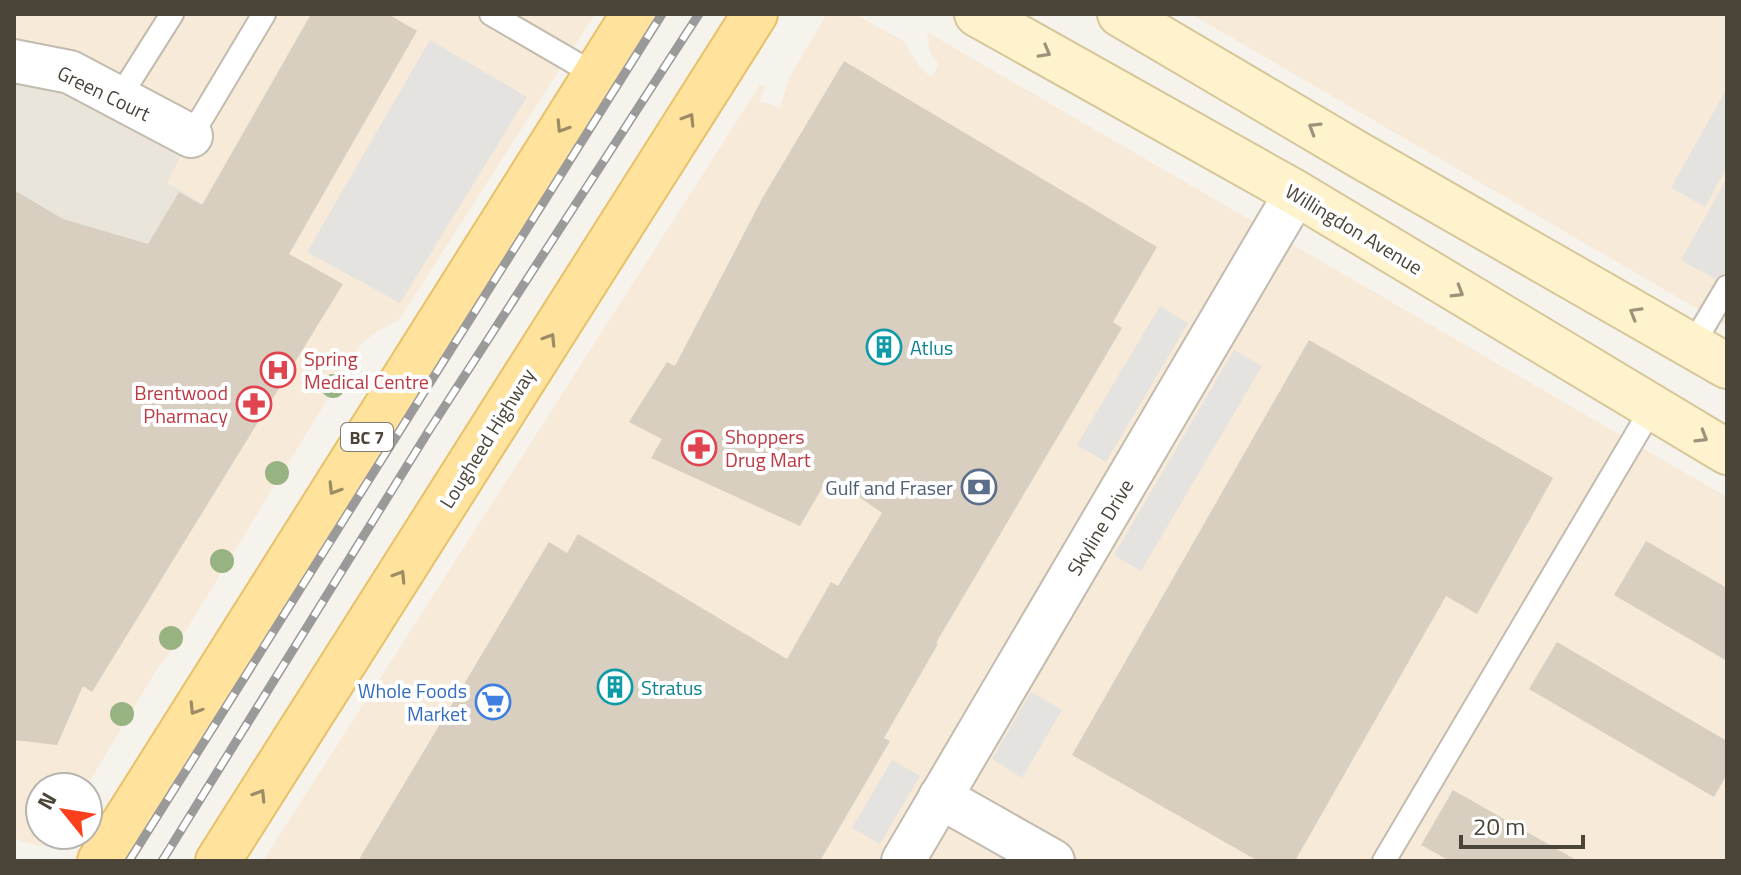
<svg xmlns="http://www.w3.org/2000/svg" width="1741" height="875" font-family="'Titillium Web',sans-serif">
<rect width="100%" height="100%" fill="#f6f3ec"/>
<path fill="#eae5da" d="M19 62 191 136 168 183 251 232 14 527V92L19 77Z"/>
<g fill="#f7ead8">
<path d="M14 14H595L399 320 376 332 361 344 182 637 157 669 86 787H40V835H56L50 842 40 846 14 839V527L251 233 167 182 191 137 17 42Z"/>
<path d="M827 14H855L903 41 920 67 931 77 939 65 930 53 927 32 1727 497V861H263L760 85H765L760 101 780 108 790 76Z"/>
<path d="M1191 14H1727V326Z"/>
</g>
<g fill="#e5e3e0">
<path d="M430 40 527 97 400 303 307 252Z"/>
<path d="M1727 88V167L1705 207 1671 188Z"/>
<path d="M1727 178V286L1681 260Z"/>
<path d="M1160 306 1188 323 1106 462 1077 445Z"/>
<path d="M1234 350 1262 366 1141 571 1114 555Z"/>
<path d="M1031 692 1062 710 1022 778 992 759Z"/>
<path d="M892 760 920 776 880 844 852 828Z"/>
</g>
<g fill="#d8cfc1">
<path d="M311 14H388L417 31 289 254 343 284 92 692 83 686 57 745 14 740V190L63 219 148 244 179 192 202 205Z"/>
<path d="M844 61 1157 247 1113 322 1122 328 936 643 938 644 884 738 890 741 820 861H358L549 542 567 553 578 534 787 659 831 582 838 586 882 513 829 476 800 526 651 458 662 439 629 422 667 362 675 366 763 197Z"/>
<path d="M1309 340 1553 478 1477 614 1446 596 1295 861H1258L1072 755Z"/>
<path d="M1646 541 1727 588V661L1614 595Z"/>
<path d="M1557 642 1727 741V774L1714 797 1529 689Z"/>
<path d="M1453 790 1578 861H1450L1421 845Z"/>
</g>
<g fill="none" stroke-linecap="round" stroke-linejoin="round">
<g stroke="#c2bbae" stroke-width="26">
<g id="lane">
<path d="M491 14 596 75"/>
<path d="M119 98 172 14"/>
<path d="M191 136 264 14"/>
<path d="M1692 346 1727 287"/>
<path d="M1384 861 1652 408"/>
</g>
</g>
<g stroke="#c2bbae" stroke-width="46">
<g id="street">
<path d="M14 61 70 72 191 136"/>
<path d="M940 797 1053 861"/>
<path d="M903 861 1296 193"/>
</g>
</g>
<g stroke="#d6c79b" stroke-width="48">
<g id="secondary">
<path d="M977 14 1296 193 1727 452"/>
<path d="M1120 14 1359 155 1727 366"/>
</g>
</g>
<g stroke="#e6c16a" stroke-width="48">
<g id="primary">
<path d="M100 861 634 14"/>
<path d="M218 861 755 14"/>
</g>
</g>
<use href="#lane" stroke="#fff" stroke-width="22"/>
<use href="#street" stroke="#fff" stroke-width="42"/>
<use href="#secondary" stroke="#fff3cd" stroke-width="44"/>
<use href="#primary" stroke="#ffe39c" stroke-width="44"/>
<g stroke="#9a9a9a" stroke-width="9">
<g id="rail">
<path d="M129 861 662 14"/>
<path d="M162 861 428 432 699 14"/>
</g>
</g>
<use href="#rail" stroke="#fff" stroke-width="6" stroke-dasharray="18" stroke-linecap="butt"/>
</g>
<g fill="#97b381">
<circle cx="333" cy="386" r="12"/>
<circle cx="277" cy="473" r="12"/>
<circle cx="222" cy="561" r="12"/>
<circle cx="171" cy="638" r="12"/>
<circle cx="122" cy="714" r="12"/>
</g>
<defs><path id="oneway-chevron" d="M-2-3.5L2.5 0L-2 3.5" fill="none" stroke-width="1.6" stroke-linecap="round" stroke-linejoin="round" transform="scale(2)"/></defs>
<g stroke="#9c937c">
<use href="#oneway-chevron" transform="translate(1045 52) rotate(29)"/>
<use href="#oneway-chevron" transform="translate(1314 128) rotate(-149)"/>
<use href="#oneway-chevron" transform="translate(1458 292) rotate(31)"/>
<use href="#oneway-chevron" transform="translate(1635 313) rotate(-150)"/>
<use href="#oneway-chevron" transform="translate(1702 437) rotate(31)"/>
</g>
<g stroke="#9c8c66">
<use href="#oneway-chevron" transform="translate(689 119) rotate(-58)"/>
<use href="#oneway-chevron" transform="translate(562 127) rotate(122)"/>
<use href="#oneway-chevron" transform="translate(550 339) rotate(-58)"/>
<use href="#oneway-chevron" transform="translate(334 489) rotate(122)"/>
<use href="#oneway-chevron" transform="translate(400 576) rotate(-58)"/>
<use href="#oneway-chevron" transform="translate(195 709) rotate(122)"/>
<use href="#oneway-chevron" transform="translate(260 795) rotate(-58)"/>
</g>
<defs>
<g id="building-ring" transform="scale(1.8)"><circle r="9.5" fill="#fff" stroke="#0f9aa8" stroke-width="1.5"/><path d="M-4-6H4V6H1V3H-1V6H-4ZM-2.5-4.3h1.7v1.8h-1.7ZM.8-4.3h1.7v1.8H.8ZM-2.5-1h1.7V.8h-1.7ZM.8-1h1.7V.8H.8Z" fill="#0f9aa8"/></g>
<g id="hospital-ring" transform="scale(1.8)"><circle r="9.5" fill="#fff" stroke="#e0444e" stroke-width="1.5"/><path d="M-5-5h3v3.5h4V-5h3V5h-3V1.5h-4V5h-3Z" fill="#e0444e"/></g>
<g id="pharmacy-ring" transform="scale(1.8)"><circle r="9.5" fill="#fff" stroke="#e0444e" stroke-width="1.5"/><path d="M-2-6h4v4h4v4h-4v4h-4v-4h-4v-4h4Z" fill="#e0444e"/></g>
<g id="bank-ring" transform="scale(1.8)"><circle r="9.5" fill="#fff" stroke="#5c6f8a" stroke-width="1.5"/><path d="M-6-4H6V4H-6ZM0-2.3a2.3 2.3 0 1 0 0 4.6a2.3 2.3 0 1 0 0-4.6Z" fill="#5c6f8a"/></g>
<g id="supermarket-ring" transform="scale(1.8)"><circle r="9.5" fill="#fff" stroke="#3f7fe0" stroke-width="1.5"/><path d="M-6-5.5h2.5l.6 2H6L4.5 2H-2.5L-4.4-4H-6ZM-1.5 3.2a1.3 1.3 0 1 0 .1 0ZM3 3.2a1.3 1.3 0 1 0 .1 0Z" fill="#3f7fe0"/></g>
</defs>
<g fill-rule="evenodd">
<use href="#building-ring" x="884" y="347"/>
<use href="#hospital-ring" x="278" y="370"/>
<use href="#pharmacy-ring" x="254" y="404"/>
<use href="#pharmacy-ring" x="699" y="448"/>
<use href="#bank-ring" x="979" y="487"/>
<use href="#building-ring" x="615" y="687"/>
<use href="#supermarket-ring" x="493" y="702"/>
</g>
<g text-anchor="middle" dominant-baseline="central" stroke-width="8" stroke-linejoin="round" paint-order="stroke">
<rect fill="#fff" stroke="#817c74" stroke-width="2" x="341" y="423" width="52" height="28" rx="6"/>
<g font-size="18" font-weight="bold" fill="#4b4439">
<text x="367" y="437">BC 7</text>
</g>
<g font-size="20" fill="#4b4439" stroke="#fff">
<text transform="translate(104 93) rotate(26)">Green Court</text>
<text transform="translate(1354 229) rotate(31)">Willingdon Avenue</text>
<text transform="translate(487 438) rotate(-58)">Lougheed Highway</text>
<text transform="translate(1100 527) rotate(-59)">Skyline Drive</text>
</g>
<g font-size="20" fill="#0d838f" stroke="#fff" text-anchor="start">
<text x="910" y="347">Atlus</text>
<text x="641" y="687">Stratus</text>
</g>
<g font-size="20" fill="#be3a42" stroke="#fff" text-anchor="start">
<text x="304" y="358">Spring<tspan x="304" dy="23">Medical Centre</tspan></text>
<text x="228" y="392" text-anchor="end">Brentwood<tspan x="228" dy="23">Pharmacy</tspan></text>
<text x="725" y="436">Shoppers<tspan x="725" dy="23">Drug Mart</tspan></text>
</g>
<g font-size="20" fill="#4e5e75" stroke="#fff" text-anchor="end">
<text x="953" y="487">Gulf and Fraser</text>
</g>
<g font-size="20" fill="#366cbe" stroke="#fff" text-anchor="end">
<text x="467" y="690">Whole Foods<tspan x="467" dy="23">Market</tspan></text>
</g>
</g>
<rect width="1741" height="875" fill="none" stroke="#4b4439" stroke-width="32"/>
<g transform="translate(64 811) rotate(300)"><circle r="38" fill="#ffffff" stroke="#b7b4b0" stroke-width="2"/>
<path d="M0-6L14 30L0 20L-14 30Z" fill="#fc3f1d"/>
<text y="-12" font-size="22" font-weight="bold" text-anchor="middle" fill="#4b4439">N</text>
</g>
<path d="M1461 835v12h122v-12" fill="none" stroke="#4b4439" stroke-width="4"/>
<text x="1473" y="835" font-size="24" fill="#4b4439" stroke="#ffffff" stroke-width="6" paint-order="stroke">20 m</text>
</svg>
